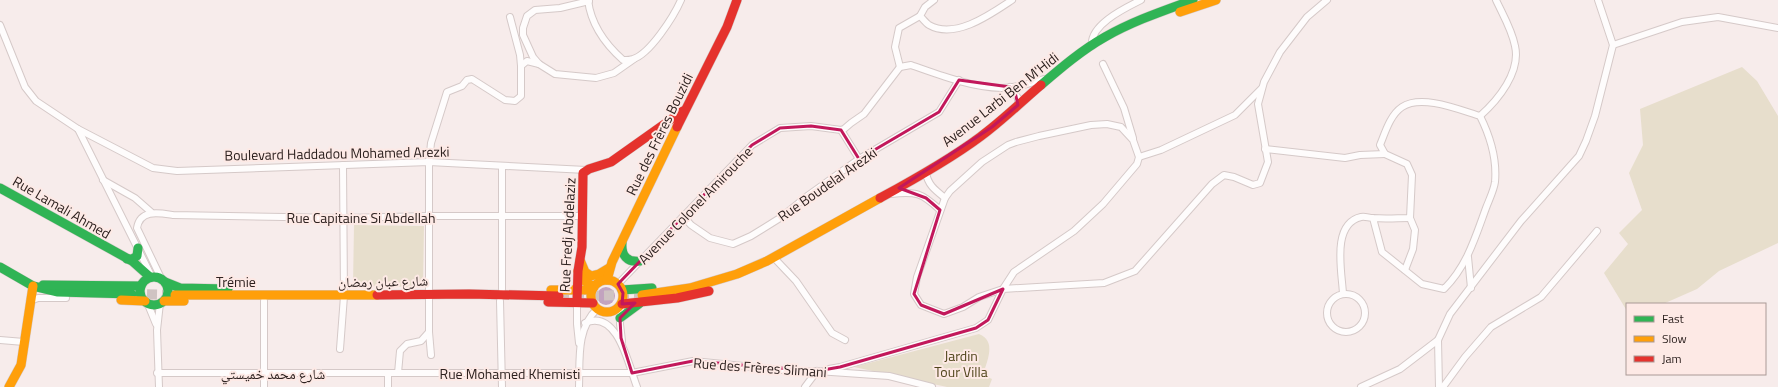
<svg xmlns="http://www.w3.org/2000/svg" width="1778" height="387" font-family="'Titillium Web','Noto Naskh Arabic',sans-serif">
<rect width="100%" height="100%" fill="#f7eceb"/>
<g fill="#e7decc">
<path d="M1742 67 1757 81 1778 116V243L1719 271 1697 289 1663 304H1627V311L1604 273 1628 244 1619 233 1642 210 1629 173 1643 145 1640 109Z"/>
<path d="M354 225 424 226 423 287 353 286Z"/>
<path d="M979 334C997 341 987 361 983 375L992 379 989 387H947L854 367Z"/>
</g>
<circle fill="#c2a3bf" cx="606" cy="296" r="9"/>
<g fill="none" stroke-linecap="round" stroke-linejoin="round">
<g stroke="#cfc3c2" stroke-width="10" stroke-dasharray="10 5" stroke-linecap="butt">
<path d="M132 294 175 295"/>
<path d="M559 296 642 295"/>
</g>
<g stroke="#d5c9c8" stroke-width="8">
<g id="street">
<path d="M588 0C591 25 605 44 623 60 626 60 630 60 633 59 650 54 674 16 681 0"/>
<path d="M934 0 925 7 920 16C923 19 926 23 929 25 955 40 991 14 1012 0"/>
<path d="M589 1 560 8 535 10 527 16 523 28V35L533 57 539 64 555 74 596 78 614 73 634 59"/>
<path d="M510 17 520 55 521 66"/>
<path d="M0 25 25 87 36 101 78 129 150 273"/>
<path d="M1613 45 1682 22 1718 17 1778 28"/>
<path d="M1092 46C1089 25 1125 8 1141 0"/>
<path d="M1103 64 1124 108 1133 138"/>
<path d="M900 67 895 47 899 28 920 16"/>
<path d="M1010 87 1018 98V105"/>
<path d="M1480 116C1498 100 1521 72 1515 46 1512 30 1503 15 1496 0"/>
<path d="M1107 124 1121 127 1133 140 1139 157 1137 164 1103 204 1074 231 1014 272 1003 289 979 297 963 307 944 314 921 305 914 294 917 277 945 198 950 191 982 162 1008 145 1016 142 1039 136 1091 125Z"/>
<path d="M78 129 153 168 177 171 429 162 586 170"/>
<path d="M841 130 859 159"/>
<path d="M1265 149 1345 158 1360 155 1385 154"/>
<path d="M1139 157 1161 150 1235 115 1261 89"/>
<path d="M926 173C928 185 935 190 945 198"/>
<path d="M103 180 135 198 151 212"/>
<path d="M891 194C916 191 922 193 940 210"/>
<path d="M683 216 691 225 710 238 733 244 751 236 780 218 806 197 859 159 939 112 959 80"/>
<path d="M1468 257 1471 288"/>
<path d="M777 261 796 281 832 333 845 340"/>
<path d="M1405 270 1413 249 1415 230 1410 218"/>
<path d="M161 278 137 228C140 209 159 213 173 215L343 218 430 216H582"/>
<path d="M618 284 752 145 780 128 811 126 841 130 844 129 851 123 864 114 900 67 911 65C939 75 971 87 1002 88 1015 88 1032 83 1044 79"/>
<path d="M502 289V167"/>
<circle cx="1346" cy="313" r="19"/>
<path d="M1343 294C1342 272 1331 224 1361 217 1365 216 1369 218 1373 218 1386 219 1398 218 1410 218L1412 175 1407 164 1385 154 1380 145C1385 133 1390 115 1402 107 1422 94 1460 110 1480 116 1490 136 1497 160 1495 182 1494 190 1489 200 1486 208 1475 238 1467 266 1444 289L1422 284 1382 252 1373 218"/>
<path d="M30 301 38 298H66"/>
<path d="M500 301 502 387"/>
<path d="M147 302 156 324"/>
<path d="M577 302V324L579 343"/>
<path d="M621 305 620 324 622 341"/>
<path d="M585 323C618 308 629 367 637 387"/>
<path d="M429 332 431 355"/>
<path d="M0 340 24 342"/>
<path d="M340 349 344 296 343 165"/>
<path d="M829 369 840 367 976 328 988 320 1003 289 1104 283 1135 271 1212 184 1224 175 1234 177 1253 185 1260 183 1268 162 1258 104 1264 82 1280 52 1307 17 1327 0"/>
<path d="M157 373H632L693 361 793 371H817L889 376 932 387"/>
<path d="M398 373 400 351 407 344 421 341 429 332V162L431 143 447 92 462 86 467 80 472 79 505 100 515 101 521 96V66L527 61 539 64"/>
<path d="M388 374V387"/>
<path d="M159 387 157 330 160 303"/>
<path d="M264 387V301"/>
<path d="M579 387C580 360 576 329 597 309"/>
<path d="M805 387 817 371"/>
<path d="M1361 387 1400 369 1438 340"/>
<path d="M1439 387 1438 340 1450 314 1521 221 1579 156 1586 141 1595 116 1613 45 1598 0"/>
<path d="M1443 387 1465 357 1491 327 1541 297 1597 231"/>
</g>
</g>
<g stroke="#d5c9c8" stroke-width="10">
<g id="fast">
<path d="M1041 85C1062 67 1082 50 1105 37 1133 21 1163 11 1193 0"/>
<path d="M0 188 132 261 150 277"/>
<path d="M622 243C621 255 627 263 640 261"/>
<path d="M127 259H132L137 256 138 248"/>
<path d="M0 267 33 286 58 292 132 294"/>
<circle cx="154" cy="291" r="14"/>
<path d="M165 282 180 288 228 289"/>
<path d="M43 285 141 286"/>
<path d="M622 290 652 288"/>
<path d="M620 318 639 304"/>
</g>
</g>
<g stroke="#d5c9c8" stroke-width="10">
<g id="slow">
<path d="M1180 12 1216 0"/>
<path d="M580 260 585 272 591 276 599 274 609 268"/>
<path d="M578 271 583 280 594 287"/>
<circle cx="607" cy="296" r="16"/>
<path d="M607 280 612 262 677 127"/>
<path d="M551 290H592"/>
<path d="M175 295H377"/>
<path d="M642 295 690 288 737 274 767 261 880 198"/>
<path d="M121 300 145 301"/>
<path d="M164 301H184"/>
<path d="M9 387 21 365 33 286"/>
</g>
</g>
<g stroke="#d5c9c8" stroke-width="10">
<g id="jam">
<path d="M677 127 727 27 737 0"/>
<path d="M880 198C915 179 949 160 980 137 1002 121 1021 102 1041 85"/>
<path d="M377 295 469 294 559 296"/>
<path d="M548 302 593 303"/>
<path d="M577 302 578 271 582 247 583 173 589 169 611 162 683 111"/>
<path d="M622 304 677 298 709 291"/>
</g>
</g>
<use href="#street" stroke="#fefcfc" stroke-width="6"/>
<use href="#fast" stroke="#30b455" stroke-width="9"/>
<use href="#slow" stroke="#ff9f0a" stroke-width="9"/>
<use href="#jam" stroke="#e5322d" stroke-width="9"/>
</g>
<path fill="none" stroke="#c2185b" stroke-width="3" stroke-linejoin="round" d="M959 80 1010 87 1015 92 1018 105 992 127 899 188 926 198 940 210 914 294 921 305 944 314 1003 289 988 320 976 328 840 367 817 371 693 361 632 373 621 338 620 318 635 303 622 304 623 293 618 284 752 145 780 128 811 126 841 130 859 159 939 112Z"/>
<g text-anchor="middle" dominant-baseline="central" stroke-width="4" stroke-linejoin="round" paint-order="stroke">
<g font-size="14" fill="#2d211f" stroke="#fde9e5">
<text transform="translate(1000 99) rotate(-38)">Avenue Larbi Ben M'Hidi</text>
<text transform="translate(659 134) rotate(-64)">Rue des Frères Bouzidi</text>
<text transform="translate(337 153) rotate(-1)">Boulevard Haddadou Mohamed Arezki</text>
<text transform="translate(827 184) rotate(-35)">Rue Boudelal Arezki</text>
<text transform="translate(695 205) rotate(-46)">Avenue Colonel Amirouche</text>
<text transform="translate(62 207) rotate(30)">Rue Lamali Ahmed</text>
<text x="361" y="217">Rue Capitaine Si Abdellah</text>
<text transform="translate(567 235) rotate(-87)">Rue Fredj Abdelaziz</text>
<text x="236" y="281">Trémie</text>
<text transform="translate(383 281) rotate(-1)">شارع عبان رمضان</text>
<text transform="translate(760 367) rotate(4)">Rue des Frères Slimani</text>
<text x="273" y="373">شارع محمد خميستي</text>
<text x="510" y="373">Rue Mohamed Khemisti</text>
</g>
<g font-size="14" fill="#50451b" stroke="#fde9e5">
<text x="961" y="355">Jardin<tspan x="961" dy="16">Tour Villa</tspan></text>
</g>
</g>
<rect x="1626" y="303" width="140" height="72" fill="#fde9e5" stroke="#aa9996"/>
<rect x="1634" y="316" width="20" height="6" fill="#30b455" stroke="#aa9996"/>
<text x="1662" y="323" font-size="12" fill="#2d211f">Fast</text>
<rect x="1634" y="336" width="20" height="6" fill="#ff9f0a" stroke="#aa9996"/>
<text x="1662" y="343" font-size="12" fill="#2d211f">Slow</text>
<rect x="1634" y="356" width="20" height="6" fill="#e5322d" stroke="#aa9996"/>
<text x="1662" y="363" font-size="12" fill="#2d211f">Jam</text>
</svg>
